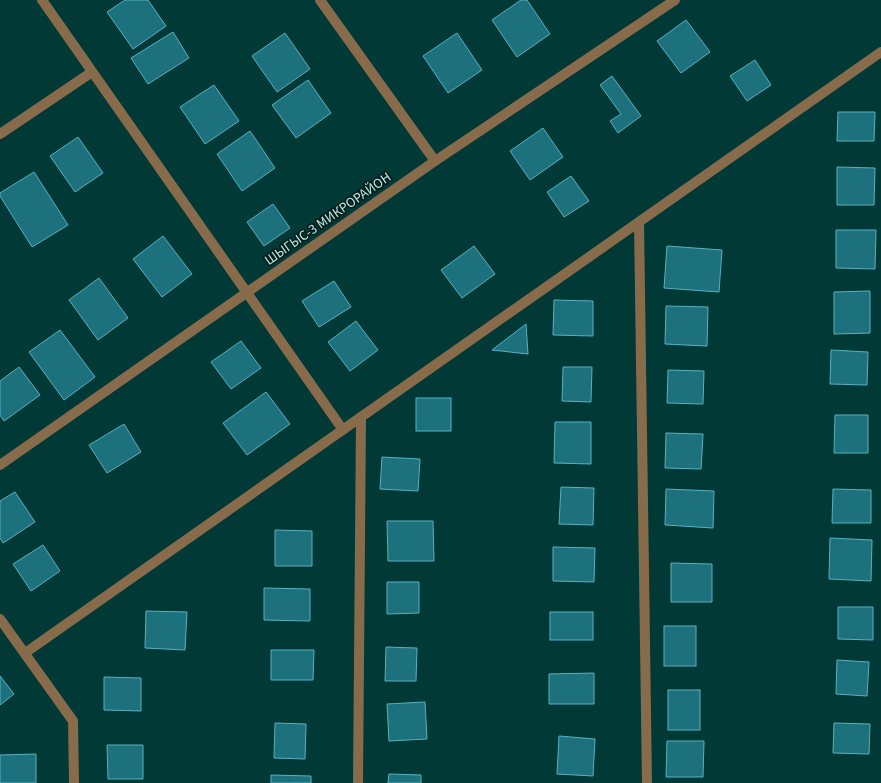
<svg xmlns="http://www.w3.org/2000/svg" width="881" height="783" font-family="'Source Sans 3',sans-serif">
<rect width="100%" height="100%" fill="#013936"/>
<g fill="#1d717d" stroke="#57b2c1">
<path d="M125 0H148L166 26 133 49 107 12Z"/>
<path d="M521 0H527L550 34 517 57 492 20Z"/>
<path d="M686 20 710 52 681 73 657 41Z"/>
<path d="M173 32 189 58 148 84 131 58Z"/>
<path d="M285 33 310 69 277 92 252 56Z"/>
<path d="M457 33 482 70 448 93 423 56Z"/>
<path d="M755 60 771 85 747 101 730 76Z"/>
<path d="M612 76 641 116 618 133 610 121 621 114 600 85Z"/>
<path d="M308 80 331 113 296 138 272 105Z"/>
<path d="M214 85 239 121 205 144 180 107Z"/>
<path d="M838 112H875L874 141H837Z"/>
<path d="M543 128 563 157 530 180 510 151Z"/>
<path d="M250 131 275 168 242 191 217 154Z"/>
<path d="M78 137 103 173 75 192 50 156Z"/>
<path d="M837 167 875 168 874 205H837Z"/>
<path d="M34 172 68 225 32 247 0 196V193Z"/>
<path d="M571 176 589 201 564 217 547 192Z"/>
<path d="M273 204 290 228 264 246 247 222Z"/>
<path d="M836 230H876L875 269 836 268Z"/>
<path d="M163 236 192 274 162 297 133 259Z"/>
<path d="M474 246 495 274 462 298 441 270Z"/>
<path d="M667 246 722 250 719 292 664 288Z"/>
<path d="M99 278 128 318 98 340 69 300Z"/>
<path d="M334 281 351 307 319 327 302 301Z"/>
<path d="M870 291V333L834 334V292Z"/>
<path d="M554 300 593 301V336L553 335Z"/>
<path d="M666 306 708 307 707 346 665 344Z"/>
<path d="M356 321 378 350 350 371 328 342Z"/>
<path d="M526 324 528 354 492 350Z"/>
<path d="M60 330 95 377 64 400 29 352Z"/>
<path d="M241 341 261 368 231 389 211 362Z"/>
<path d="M831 350 868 352 867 385 830 384Z"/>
<path d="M19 367 40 395 4 421 0 415V381Z"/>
<path d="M563 367H592L591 402 562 401Z"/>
<path d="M668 370 704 371 703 404 667 403Z"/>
<path d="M266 392 290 424 247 455 223 423Z"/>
<rect x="416" y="398" width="35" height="33"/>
<path d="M835 415H868V453H834Z"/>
<path d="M555 422H591V464L554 463Z"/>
<path d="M124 424 141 452 107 473 89 445Z"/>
<path d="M666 433 703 434 701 469 665 468Z"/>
<path d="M382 457 420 459 418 491 380 489Z"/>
<path d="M561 487 594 488 593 525 559 524Z"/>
<path d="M666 489 714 491 713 528 665 525Z"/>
<path d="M833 489 871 490V523H832Z"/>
<path d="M15 492 35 522 3 543 0 538V501Z"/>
<path d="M387 521H433L434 561H388Z"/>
<path d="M275 530 312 531V566H275Z"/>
<path d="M830 538 872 540 871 581 829 579Z"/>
<path d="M43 545 60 571 31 591 13 564Z"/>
<path d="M553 547 595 548 594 582 553 581Z"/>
<path d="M671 563 712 564V602H671Z"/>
<path d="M387 582H419V613L387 614Z"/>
<path d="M264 588 310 589V621L264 620Z"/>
<path d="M838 607H873V640L838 639Z"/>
<path d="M146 611 187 612 185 650 145 648Z"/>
<rect x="550" y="612" width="43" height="28"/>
<rect x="664" y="626" width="32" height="40"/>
<path d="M386 647 417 648 416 681H385Z"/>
<path d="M271 650H314L313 680H271Z"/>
<path d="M837 660 869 662 867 696 836 694Z"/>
<path d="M594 673V704H549V674Z"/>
<path d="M0 676 14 694 0 705Z"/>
<path d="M104 677 141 678V711L104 710Z"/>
<rect x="668" y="690" width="32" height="40"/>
<path d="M425 702 427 739 389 741 387 704Z"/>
<path d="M275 723 306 724 305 759 274 758Z"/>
<path d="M834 723 870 724 869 754 833 753Z"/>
<path d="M559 736 595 739 593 776 557 774Z"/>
<path d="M667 741H704L703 777H666Z"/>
<path d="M107 745H143V779H108Z"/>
<path d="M36 754V783H0V755Z"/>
<path d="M389 774 421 775V783H388Z"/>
<path d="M271 775 311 776V783H271Z"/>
</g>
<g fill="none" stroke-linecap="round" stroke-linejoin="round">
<g stroke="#886b4b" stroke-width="10">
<path d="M42 0 343 430"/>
<path d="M320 0 435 161"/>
<path d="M0 134 92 72"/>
<path d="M639 222 647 783"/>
<path d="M0 465 435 161 675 0"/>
<path d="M0 619 73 721 74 783"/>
<path d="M25 653 881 52"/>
<path d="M358 783 361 417"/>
</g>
</g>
<g text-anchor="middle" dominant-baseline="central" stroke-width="3.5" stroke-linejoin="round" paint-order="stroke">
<g font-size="14" fill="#bfeae5" stroke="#011e1c">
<text transform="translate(328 219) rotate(-35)">ШЫГЫС-3 МИКРОРАЙОН</text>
</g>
</g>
</svg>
